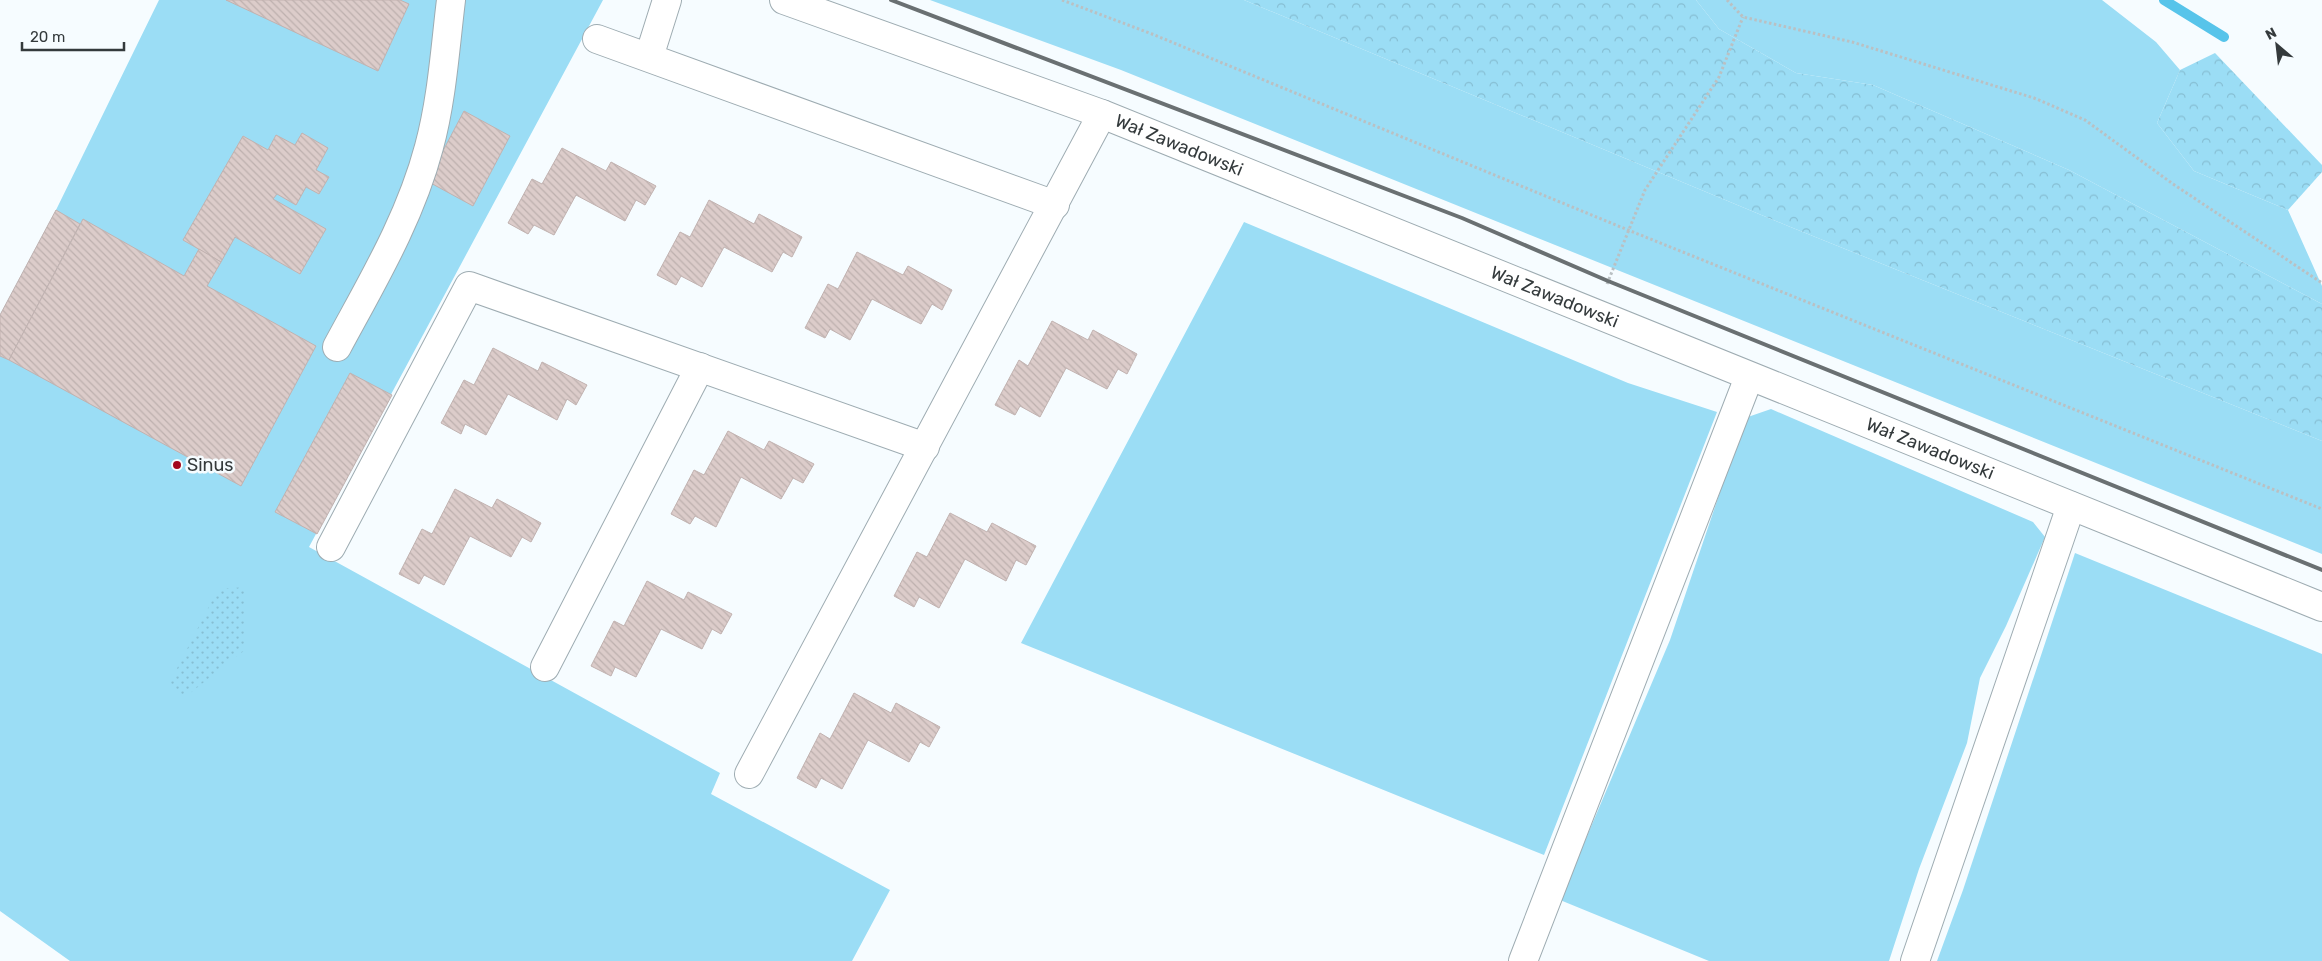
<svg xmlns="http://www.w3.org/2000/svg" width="2322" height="961" font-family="Rubik,sans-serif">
<defs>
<pattern id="forest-crowns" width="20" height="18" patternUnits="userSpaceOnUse" patternTransform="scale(1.25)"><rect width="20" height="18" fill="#9bddf5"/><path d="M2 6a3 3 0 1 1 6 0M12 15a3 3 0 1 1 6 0" fill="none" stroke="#86bed3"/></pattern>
<pattern id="park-dots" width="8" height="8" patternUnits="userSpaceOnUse" patternTransform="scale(1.25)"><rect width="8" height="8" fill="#9bddf5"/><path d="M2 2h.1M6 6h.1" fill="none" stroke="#86bed3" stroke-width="1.8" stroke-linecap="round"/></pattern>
<pattern id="building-back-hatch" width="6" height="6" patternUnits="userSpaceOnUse" patternTransform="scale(1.25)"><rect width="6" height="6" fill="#dcccca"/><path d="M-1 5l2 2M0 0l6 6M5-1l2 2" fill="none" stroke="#bdb0ae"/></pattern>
</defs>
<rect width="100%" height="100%" fill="#f6fcff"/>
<g fill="#9bddf5">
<path d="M159 0H603L309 547 720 773 711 794 890 890 852 961H70L0 911V315L56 210Z"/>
<path d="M930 0H1244L1788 226 2322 441V554L1121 70Z"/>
<path d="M1696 0H2102L2156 42 2180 70 2157 123 2194 171 2288 210 2322 286V304L2069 170 1873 85 1796 73 1719 29Z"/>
<path d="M1244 222 1628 383 1717 412 1544 855 1021 643Z"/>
<path d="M1771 409 2033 522 2045 537 2006 626 1980 678 1967 743 1919 869 1889 961H1709L1560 900 1670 640 1745 418Z"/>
<path d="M2075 553 2322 654V961H1937L1963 890Z"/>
</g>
<g fill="url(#forest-crowns)">
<path d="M1244 0H1696L1719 29 1796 73 1873 85 2069 170 2322 304V441L1788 226Z"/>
<path d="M2215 53 2322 165V172L2288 210 2194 171 2157 123 2180 70Z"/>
</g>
<path fill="url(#park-dots)" d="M246 587 245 650 185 697 169 684 218 589Z"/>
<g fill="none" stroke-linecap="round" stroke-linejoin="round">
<path stroke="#57c4ea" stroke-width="10" d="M2164 0 2224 37"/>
</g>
<g fill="url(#building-back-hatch)" stroke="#c1b2b0">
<path d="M226 0H400L409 4 378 71Z"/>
<path d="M464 111 510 136 473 206 427 181Z"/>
<path d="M302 133 328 148 316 170 329 177 319 194 306 187 296 205 277 194 273 199 326 229 300 274 235 237 221 262 183 240 243 136 268 150 276 135 295 145Z"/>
<path d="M562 148 606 171 611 162 656 186 645 205 636 200 625 221 576 195 554 235 534 225 528 234 508 223 532 179 542 184Z"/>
<path d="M709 200 754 224 759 214 802 237 792 257 783 252 772 272 724 247 702 287 681 276 676 285 657 275 680 232 690 237Z"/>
<path d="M56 210 80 224 9 360 0 356V315Z"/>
<path d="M83 219 184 276 199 249 221 262 207 286 316 346 241 486 9 360Z"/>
<path d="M857 252 903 275 908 266 952 290 942 310 932 304 921 324 872 299 850 340 830 329 825 338 805 328 828 284 838 289Z"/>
<path d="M1052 321 1088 340 1093 330 1137 354 1127 374 1118 369 1107 389 1066 368 1040 417 1020 406 1015 415 995 405 1019 360 1028 366Z"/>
<path d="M493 348 538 371 542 362 587 385 576 405 567 399 557 420 508 394 486 435 465 424 461 434 441 423 464 380 474 385Z"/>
<path d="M350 373 392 395 317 534 275 512Z"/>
<path d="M728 431 764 450 769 441 814 464 803 483 793 478 781 499 741 477 716 527 695 516 690 524 671 514 694 470 704 475Z"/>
<path d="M455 489 492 508 497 499 541 523 531 542 522 537 511 557 470 536 444 585 424 575 419 584 399 574 422 529 432 534Z"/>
<path d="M950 513 987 532 992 523 1036 546 1026 565 1016 560 1006 581 965 559 939 608 919 597 914 607 894 596 917 552 927 557Z"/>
<path d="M647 581 684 600 688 592 732 614 721 634 712 629 702 649 661 629 636 677 615 667 611 676 591 666 614 621 624 626Z"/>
<path d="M854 693 891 713 896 703 940 727 929 747 920 742 909 762 868 740 842 789 821 778 816 788 797 778 820 733 830 739Z"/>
</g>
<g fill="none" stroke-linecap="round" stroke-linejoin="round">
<g stroke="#9eacb2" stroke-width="30">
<g id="minor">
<path id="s1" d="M784 0 1102 114 2322 607"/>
<path d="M597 39 1055 205"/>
<path d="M649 57 667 0"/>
<path d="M337 347C372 282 410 219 429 147 442 99 445 49 451 0"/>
<path d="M331 547 469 286 925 447"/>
<path d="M545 667 700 367"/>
<path d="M749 774 1102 114"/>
<path d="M1523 961 1749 377"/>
<path d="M1915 961 2071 506"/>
</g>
</g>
<g stroke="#bac0c3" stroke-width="3" stroke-dasharray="2.5 2.5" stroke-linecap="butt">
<path d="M1062 0 1152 34 1628 230 2322 509"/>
<path d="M1727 0 1743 17 1852 42 2034 98 2085 120 2173 184 2322 283"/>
<path d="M1607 284 1645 190 1719 77 1743 17"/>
</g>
<use href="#minor" stroke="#fff" stroke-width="28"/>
<path stroke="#6a7072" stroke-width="4" d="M891 0 1462 218 1608 281 2322 570"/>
</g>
<circle fill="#a3071c" stroke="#f6fcff" stroke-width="2" cx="177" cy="465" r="5"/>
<g text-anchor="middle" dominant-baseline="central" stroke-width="5" stroke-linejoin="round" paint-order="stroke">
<g font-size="18" fill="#343a3c" stroke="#f6fcff">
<text stroke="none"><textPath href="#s1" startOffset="421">Wał Zawadowski</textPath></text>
<text stroke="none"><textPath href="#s1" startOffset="826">Wał Zawadowski</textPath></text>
<text stroke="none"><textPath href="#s1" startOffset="1231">Wał Zawadowski</textPath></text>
</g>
<g font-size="18" fill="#343a3c" stroke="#f6fcff" text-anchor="start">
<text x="187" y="465">Sinus</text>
</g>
</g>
<g transform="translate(2277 45) rotate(332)" stroke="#f6fcff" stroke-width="4" paint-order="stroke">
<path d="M0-4L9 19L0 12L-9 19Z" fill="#343a3c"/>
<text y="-8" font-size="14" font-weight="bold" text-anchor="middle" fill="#343a3c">N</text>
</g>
<path d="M22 42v8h102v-8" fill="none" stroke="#343a3c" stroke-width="2.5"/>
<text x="30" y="42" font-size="15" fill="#343a3c" stroke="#f6fcff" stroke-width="4" paint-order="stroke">20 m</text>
</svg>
